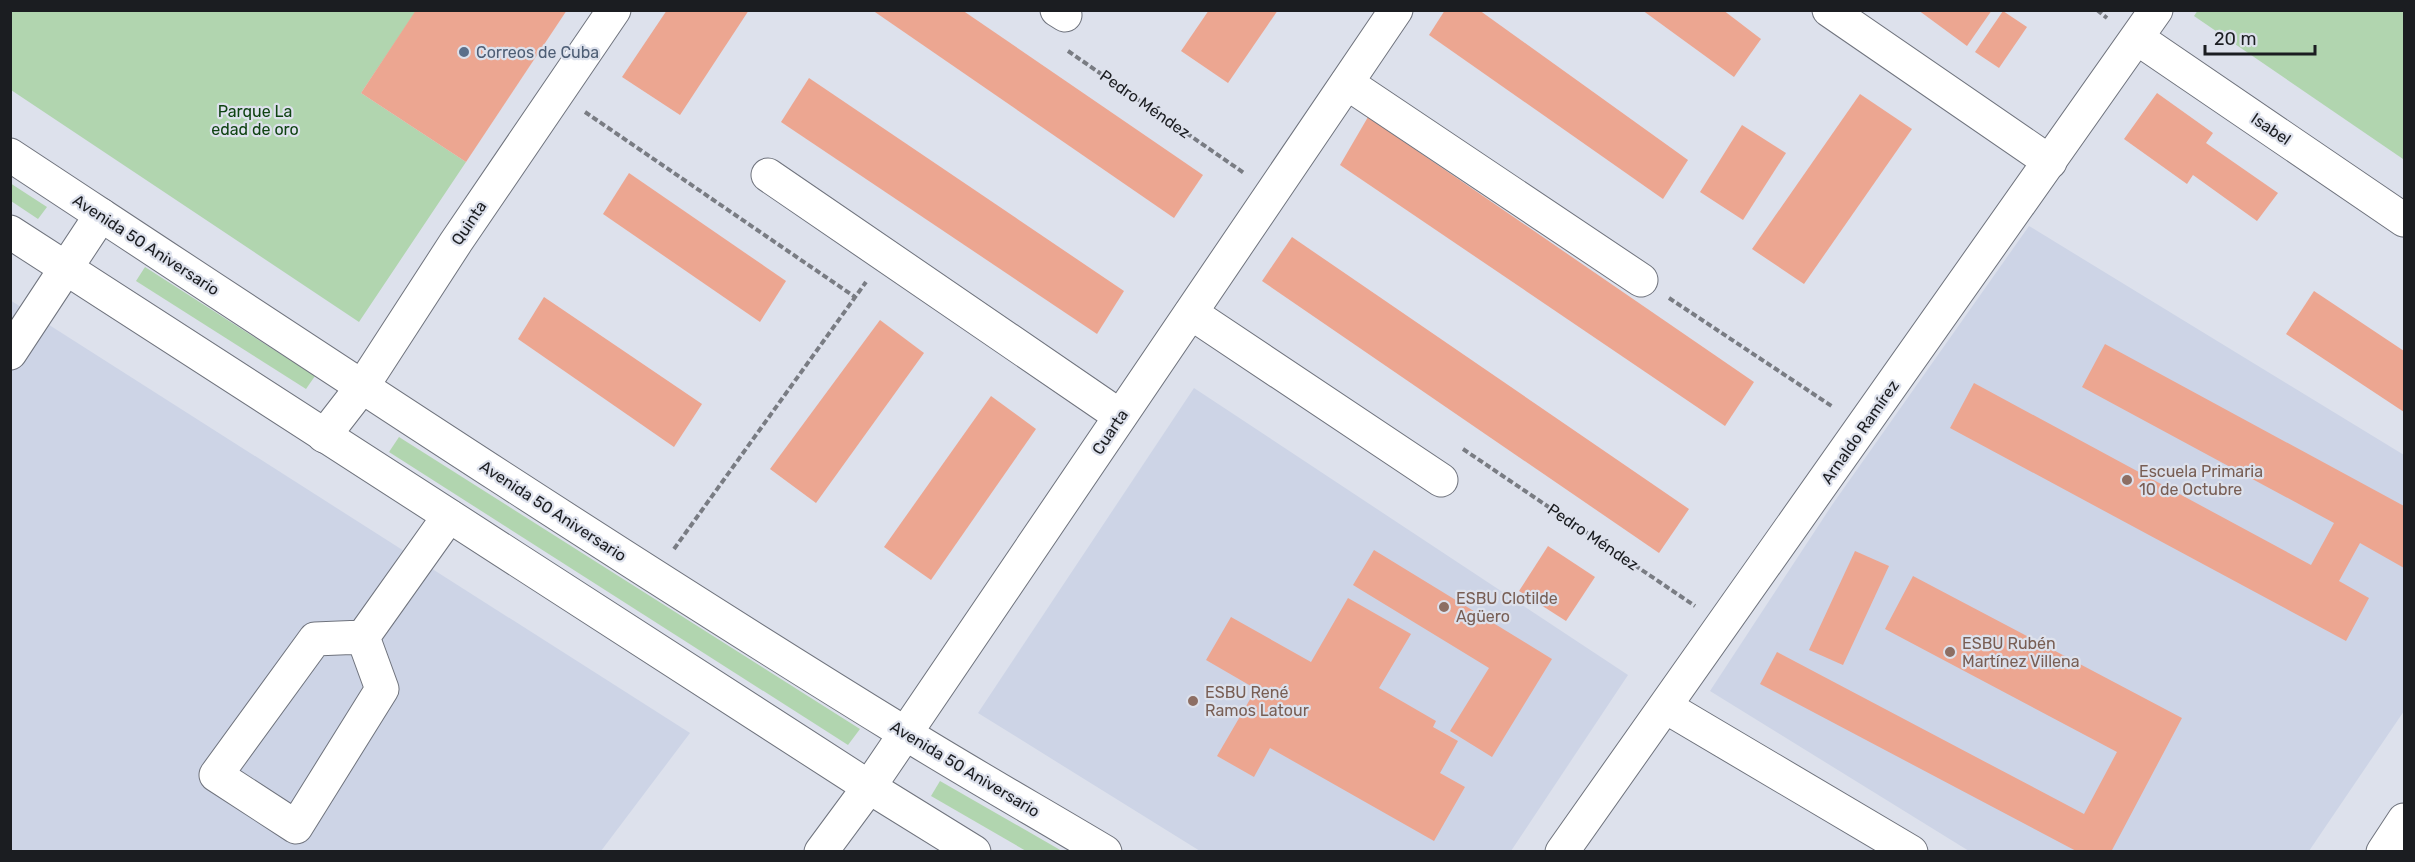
<svg xmlns="http://www.w3.org/2000/svg" width="2415" height="862" font-family="Rubik,sans-serif">
<rect width="100%" height="100%" fill="#dde1ec"/>
<g fill="#cdd4e6">
<path d="M2029 226 2404 455V711L2309 851H1969L1710 691 1832 505Z"/>
<path d="M10 300 690 733 601 851H11Z"/>
<path d="M1194 388 1628 675 1511 851H1200L978 713Z"/>
</g>
<g fill="#b1d5af">
<path d="M2198 10 2404 11V156L2403 159 2194 16Z"/>
<path d="M10 11H416L361 93 466 162 359 322 11 90Z"/>
<path d="M10 183 47 207 38 219 11 201Z"/>
<path d="M145 267 315 376 306 389 136 281Z"/>
<path d="M399 437 860 729 848 745 389 452Z"/>
<path d="M940 781 1062 851H1026L931 796Z"/>
</g>
<g fill="#eca691">
<path d="M416 10H567L466 162 361 93Z"/>
<path d="M667 10H749L680 115 622 77Z"/>
<path d="M872 10H962L1203 175 1174 218Z"/>
<path d="M1209 10H1278L1228 83 1181 51Z"/>
<path d="M1445 10H1479L1688 160 1663 199 1429 35Z"/>
<path d="M1642 10H1723L1761 39 1734 77Z"/>
<path d="M1918 10H1992L1967 46Z"/>
<path d="M2003 11 2027 27 1999 68 1975 52Z"/>
<path d="M809 78 1124 291 1097 334 781 122Z"/>
<path d="M2157 93 2213 133 2206 143 2278 193 2257 221 2193 175 2187 184 2124 139Z"/>
<path d="M1860 94 1912 129 1804 284 1752 249Z"/>
<path d="M1368 117 1754 382 1725 426 1340 165Z"/>
<path d="M1742 125 1786 153 1743 220 1700 192Z"/>
<path d="M629 173 786 281 760 322 603 214Z"/>
<path d="M1292 237 1689 509 1659 553 1262 281Z"/>
<path d="M2314 291 2404 351V412L2286 334Z"/>
<path d="M544 297 702 404 674 447 518 339Z"/>
<path d="M880 320 924 353 816 503 770 469Z"/>
<path d="M2105 344 2404 506V568L2360 543 2339 581 2369 598 2346 641 1950 428 1974 383 2311 565 2334 523 2082 387Z"/>
<path d="M991 396 1036 429 931 580 884 547Z"/>
<path d="M1548 546 1595 577 1566 621 1519 591Z"/>
<path d="M1374 550 1552 659 1492 757 1450 731 1489 668 1353 585Z"/>
<path d="M1855 551 1889 566 1843 665 1809 650Z"/>
<path d="M1913 576 2182 718 2111 852H2078L1760 684 1777 652 2084 814 2117 752 1885 629Z"/>
<path d="M1348 598 1411 634 1379 688 1436 721 1433 727 1458 741 1440 773 1465 787 1434 841 1270 748 1254 777 1217 756 1256 689 1206 660 1231 617 1311 662Z"/>
</g>
<g fill="none" stroke-linecap="round" stroke-linejoin="round">
<g stroke="#6f737d" stroke-width="35">
<g id="minor">
<path d="M1057 10 1065 15"/>
<path d="M1829 10 2050 162"/>
<path d="M2137 38 2404 220"/>
<path d="M1347 83 1641 280"/>
<path d="M768 175 1120 416"/>
<path d="M1191 313 1441 480"/>
<path d="M10 353 66 268"/>
<path d="M324 436 362 387 456 242 614 10"/>
<path d="M363 637 382 689 296 827 216 775 315 639 363 637 449 516"/>
<path d="M1666 707 1911 852"/>
<path d="M821 852 869 787 1396 10"/>
<path d="M1562 852 2156 10"/>
<path d="M2383 852 2404 820"/>
</g>
</g>
<g stroke="#6f737d" stroke-width="35">
<g id="major">
<path d="M10 155C306 350 601 546 903 732 969 773 1038 812 1105 852"/>
<path d="M10 232 869 787 974 852"/>
<path d="M66 268 101 215"/>
</g>
</g>
<g stroke="#797c83" stroke-width="4" stroke-dasharray="6 3" stroke-linecap="butt">
<path d="M2097 10 2107 18"/>
<path d="M1068 51 1244 173"/>
<path d="M585 112 855 297"/>
<path d="M1669 298 1833 407"/>
<path d="M1463 449 1695 606"/>
<path d="M674 549 866 282"/>
</g>
<use href="#minor" stroke="#fff" stroke-width="33"/>
<use href="#major" stroke="#fff" stroke-width="33"/>
</g>
<circle fill="#5c6f8a" stroke="#dde1ec" stroke-width="2" cx="464" cy="52" r="6"/>
<g fill="#8d6e63" stroke="#dde1ec" stroke-width="2">
<circle cx="2127" cy="480" r="6"/>
<circle cx="1444" cy="607" r="6"/>
<circle cx="1950" cy="652" r="6"/>
<circle cx="1193" cy="701" r="6"/>
</g>
<g text-anchor="middle" dominant-baseline="central" stroke-width="4.5" stroke-linejoin="round" paint-order="stroke">
<g font-size="16" fill="#4e5e75" stroke="#dde1ec" text-anchor="start">
<text x="476" y="52">Correos de Cuba</text>
</g>
<g font-size="16" fill="#1b1d21" stroke="#dde1ec">
<text transform="translate(1145 104) rotate(35)">Pedro Méndez</text>
<text transform="translate(2271 129) rotate(34)">Isabel</text>
<text transform="translate(469 223) rotate(-56)">Quinta</text>
<text transform="translate(146 245) rotate(33)">Avenida 50 Aniversario</text>
<text transform="translate(1110 432) rotate(-56)">Cuarta</text>
<text transform="translate(1860 432) rotate(-55)">Arnaldo Ramírez</text>
<text transform="translate(553 511) rotate(33)">Avenida 50 Aniversario</text>
<text transform="translate(1593 537) rotate(34)">Pedro Méndez</text>
<text transform="translate(965 769) rotate(31)">Avenida 50 Aniversario</text>
</g>
<g font-size="16" fill="#0f4312" stroke="#dde1ec">
<text x="255" y="111">Parque La<tspan x="255" dy="18">edad de oro</tspan></text>
</g>
<g font-size="16" fill="#785e54" stroke="#dde1ec" text-anchor="start">
<text x="2139" y="471">Escuela Primaria<tspan x="2139" dy="18">10 de Octubre</tspan></text>
<text x="1456" y="598">ESBU Clotilde<tspan x="1456" dy="18">Agüero</tspan></text>
<text x="1962" y="643">ESBU Rubén<tspan x="1962" dy="18">Martínez Villena</tspan></text>
<text x="1205" y="692">ESBU René<tspan x="1205" dy="18">Ramos Latour</tspan></text>
</g>
</g>
<rect width="2415" height="862" fill="none" stroke="#1b1d21" stroke-width="24"/>
<path d="M2205 45v9h110v-9" fill="none" stroke="#1b1d21" stroke-width="3"/>
<text x="2214" y="45" font-size="18" fill="#1b1d21" stroke="#dde1ec" stroke-width="4.5" paint-order="stroke">20 m</text>
</svg>
